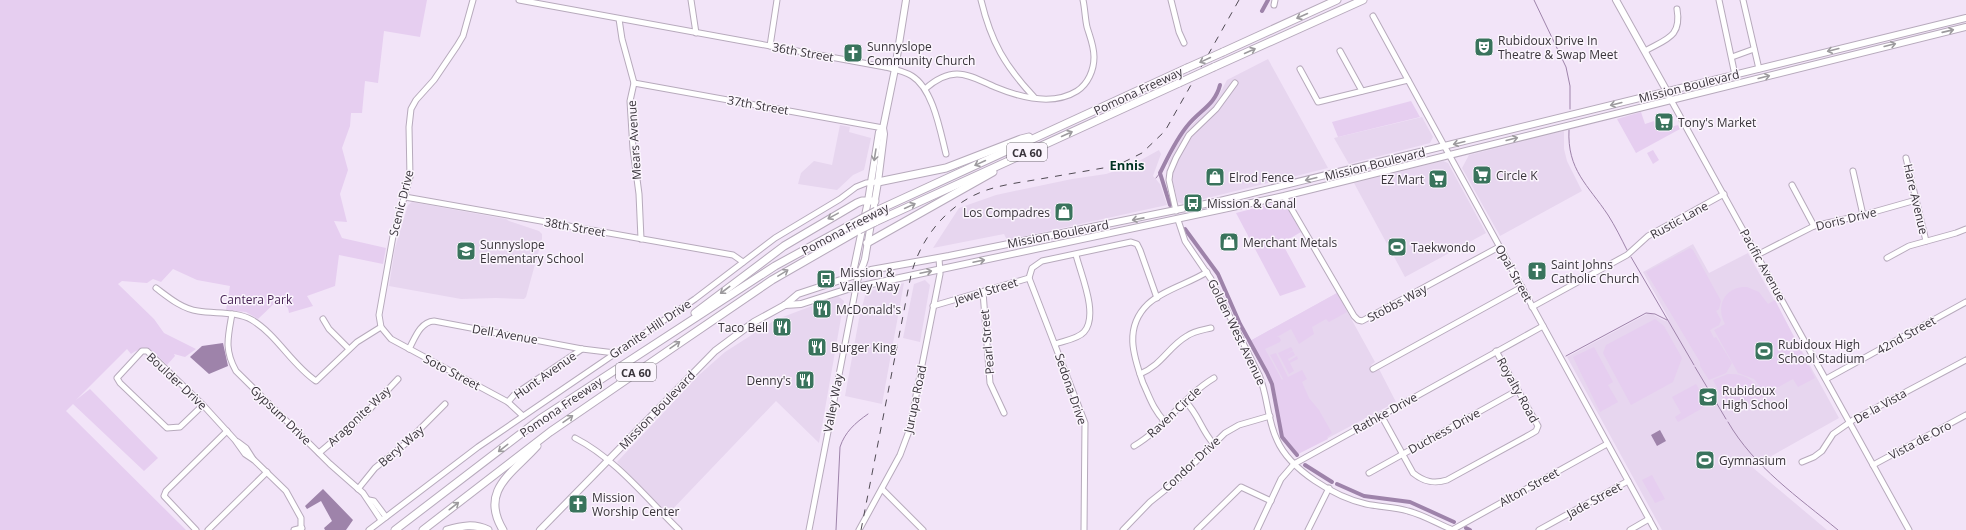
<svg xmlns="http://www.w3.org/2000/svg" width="1966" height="530" font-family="'Open Sans',sans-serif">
<rect width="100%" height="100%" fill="#f2e4f8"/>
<g fill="#e7d6ef">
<path d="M1268 59 1328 168 1183 204 1178 202 1168 163 1181 136 1209 107 1220 93 1227 80Z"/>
<path d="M1422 117 1433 137 1430 143 1349 164 1334 138Z"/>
<path d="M840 125 850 127 849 132 871 138 864 170 853 175 837 190 798 184 801 173 814 161 832 165Z"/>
<path d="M1564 131V149L1567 161 1582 191 1500 236 1462 168 1469 155Z"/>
<path d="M1159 150 1161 154 1153 176 1160 184 1167 205 1007 240 1004 234 933 248 959 208 996 195 1072 179 1106 174 1130 166Z"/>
<path d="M1443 161 1448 163 1486 233 1405 277 1354 183Z"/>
<path d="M412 202 506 219 509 221 539 231 542 234V239L526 297 524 299 496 298 461 299 389 286 395 248 408 205Z"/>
<path d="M1693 244 1709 273 1748 253 1839 418 1752 467 1827 530H1662L1567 357 1647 314H1652L1665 321 1669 319 1643 272Z"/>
<path d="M925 280 930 285 920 342 903 338 914 284Z"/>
<path d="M904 283 882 404 845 396 859 319 866 292Z"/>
<path d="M1337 293 1375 362 1371 365 1375 371 1379 369 1396 402 1298 454 1283 436 1274 383 1250 341Z"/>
<path d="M838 296 844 301 819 443 776 401 668 514 617 462 699 375 725 352 775 320Z"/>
</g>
<g fill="#e6cef0">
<path d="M0 0H427L420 37 384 31 378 83 365 81 362 113H351L350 126 342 148 348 170 340 194 347 222 334 221 342 238 386 248 383 264 339 255 335 286 307 296 313 306 289 313 288 308 279 299 258 319 246 312 226 310 230 286 197 280 173 269 161 282 153 279 147 283 122 281 118 284 154 319 164 333 196 349 185 357 174 354 175 356 167 365C154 353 149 342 131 354L127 349 76 400 90 389 158 458 144 471 73 404 66 411 186 530H0Z"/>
<path d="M1411 101 1420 117 1338 137 1332 122Z"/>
<path d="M1641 112 1645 124 1654 121 1659 130 1678 125 1680 129 1636 153 1617 119Z"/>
<path d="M1653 150 1659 160 1653 164 1647 153Z"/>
<path d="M1279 202 1285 204 1301 232 1282 243 1306 287 1280 296 1236 213Z"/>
<path d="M1690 248 1693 250 1721 301 1719 309 1716 311 1721 320 1719 325 1710 330 1714 338 1716 337 1732 363 1726 373 1709 380 1700 366V362L1646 272Z"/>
<path d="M1747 287 1759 292 1768 304 1775 300 1815 378 1798 387 1793 379 1766 394 1754 379 1738 373 1714 330 1725 324C1715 306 1725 286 1747 287Z"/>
<path d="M1337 293 1347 312 1329 322 1326 319 1312 327 1314 334 1299 344 1291 329 1277 337H1279L1281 340 1280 342 1265 349 1282 380 1283 379 1270 355 1276 353 1288 377 1302 370 1307 379 1302 382 1309 398 1319 410 1332 433 1327 437 1328 439 1298 454 1283 436 1274 383 1250 341Z"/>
<path d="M1655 319 1664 326 1682 358 1673 382 1631 405 1603 353 1606 345Z"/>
<path d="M1291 347 1293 350 1286 355 1293 351 1295 355 1288 359 1289 361 1297 356 1298 359 1290 363 1294 371 1289 374 1278 353Z"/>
<path d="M1594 347 1613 382 1608 385 1618 402 1600 412 1573 357Z"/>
<path d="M1728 374C1746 373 1755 381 1764 396L1733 412 1729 410 1713 380Z"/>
<path d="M1696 384 1708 405 1678 422 1675 417 1681 413 1672 397Z"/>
<path d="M1652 475 1665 499 1655 503 1642 480Z"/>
</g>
<g fill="#9e83aa">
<path d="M223 343 228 366 209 374 190 357 202 346Z"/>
<path d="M1660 430 1666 441 1657 446 1651 435Z"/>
<path d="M323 489 353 520 346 530H325L324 528 332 521 321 501 307 509 305 506Z"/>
</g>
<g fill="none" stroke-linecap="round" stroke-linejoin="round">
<g stroke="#9e83aa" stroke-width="1">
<path d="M1534 0 1566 67 1570 86V109"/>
<path d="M1569 130C1567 170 1588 185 1608 215 1615 226 1621 238 1627 250"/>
<path d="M1156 178 1160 173"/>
<path d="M1631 257 1694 365"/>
<path d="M1566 356 1646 313 1655 314 1667 320"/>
<path d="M1695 367 1726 419"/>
<path d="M1728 422C1754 467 1798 497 1838 530"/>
<path d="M836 530 840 447C845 432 855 423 868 414"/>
</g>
<g stroke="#9e83aa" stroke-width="4">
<path d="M1262 11 1268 0"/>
<path d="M1170 205 1160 173C1168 157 1176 139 1188 125 1200 110 1215 105 1220 85"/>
<path d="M1185 229 1218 274 1240 324 1267 373 1272 384 1282 437 1297 455"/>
<path d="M1305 465 1332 482"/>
<path d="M1337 484 1364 496 1410 502 1454 522"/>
<path d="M1466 528 1470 530"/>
</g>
<g stroke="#b7aabc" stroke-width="7">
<g id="minor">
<path d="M473 0 463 36 457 46 434 80 416 100 411 109 409 127 410 177 393 236 379 315 381 327 391 339 508 402 523 416"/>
<path d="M519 0 885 67C894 69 904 71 912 76 933 89 940 130 946 154"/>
<path d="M691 0 696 33"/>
<path d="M981 0C991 42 1005 66 1034 97"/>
<path d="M1171 0 1179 32 1184 43"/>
<path d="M1719 0 1735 75"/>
<path d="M1743 0 1759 69"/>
<path d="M1274 5 1275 0"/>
<path d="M1373 16 1655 530"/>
<path d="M619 19 622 39 634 83 630 101 633 149 639 194 641 239"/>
<path d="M770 46 777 0"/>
<path d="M1340 51 1362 91"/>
<path d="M1645 51C1666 39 1682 37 1677 9"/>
<path d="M1732 57 1754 49"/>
<path d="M1300 69 1318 102 1408 80"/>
<path d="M634 83 883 128"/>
<path d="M925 89C934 81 945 74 957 74 970 74 983 82 995 87 1019 97 1053 106 1077 91 1088 84 1094 70 1094 57 1094 46 1090 37 1087 27 1085 18 1085 9 1083 0"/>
<path d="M1671 100 1909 530"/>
<path d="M1906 158 1926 241"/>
<path d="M1853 171 1863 215"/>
<path d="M1792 185 1814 226"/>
<path d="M1284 196 1354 316 1358 320 1362 321 1499 247"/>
<path d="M405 197 733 255 743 262"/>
<path d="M1176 211 1169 180 1170 172 1176 158 1189 135 1216 109 1235 83"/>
<path d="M1178 220 1185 241 1211 279 1259 375C1268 396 1267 420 1277 440 1290 470 1335 497 1366 504 1380 507 1395 507 1408 511 1424 515 1438 524 1453 530"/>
<path d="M1757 255 1814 226 1863 215 1916 200"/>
<path d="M1887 258 1909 246 1956 233 1966 229"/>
<path d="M1029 278 1085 423 1084 530"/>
<path d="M156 288C168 297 182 309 198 311 216 314 236 311 252 320 277 335 292 365 316 381L357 342 381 327"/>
<path d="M983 292 990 383 1004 413"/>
<path d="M933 306 1029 278 1032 268 1042 261 1131 242 1137 244 1140 250 1157 298"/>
<path d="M1532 307 1627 255 1648 236 1724 194"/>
<path d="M232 314C228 337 224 350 236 371L330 464 363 493 381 520"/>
<path d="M323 319 329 329 349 349"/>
<path d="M1055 344C1063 341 1078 339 1084 332 1099 315 1081 275 1076 255"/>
<path d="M409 349C415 338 420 322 434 321L582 349 615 353"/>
<path d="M1373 369 1522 287"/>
<path d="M1140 374C1163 364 1168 347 1187 336 1194 331 1203 330 1211 328"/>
<path d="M1826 379 1966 302"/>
<path d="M508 402 514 395 582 349"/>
<path d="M1186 402C1198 414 1202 431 1213 443"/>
<path d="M203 405 180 427 167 428 120 383 117 378 142 351H147L203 405 235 440 245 454 254 460 286 491 301 518V530"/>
<path d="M1381 415 1413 473C1424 482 1434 484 1447 480L1531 434 1536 431 1538 426 1496 351"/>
<path d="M1165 422C1153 409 1150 398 1143 383 1133 355 1124 327 1148 304 1163 290 1190 283 1207 272"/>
<path d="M575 438C616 459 646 498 679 530"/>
<path d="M238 442 246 448 253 459"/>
<path d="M1134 446C1165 428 1184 396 1214 378"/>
<path d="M319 453 366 413 398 379"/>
<path d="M1802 462 1814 457 1822 451 1833 434 1853 420 1966 360"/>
<path d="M1873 465 1966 415"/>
<path d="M1369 473 1518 390"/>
<path d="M358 489 375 468 405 444 445 404"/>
<path d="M882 489 923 530"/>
<path d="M369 500 374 501 386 517"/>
<path d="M196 530 164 496 166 491 227 431"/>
<path d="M208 530 267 472"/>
<path d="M294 530 302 528"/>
<path d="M369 530 478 447 695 299 775 238 840 199 856 187 866 183 878 182"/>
<path d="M809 530 856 287"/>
<path d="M859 530 900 455 909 431 940 274 939 258"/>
<path d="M1123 530 1150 502 1175 482 1225 433 1239 425 1270 416"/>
<path d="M1197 530 1241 487 1271 501"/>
<path d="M1257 530 1281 479 1294 464 1543 326"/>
<path d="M1308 530 1329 488"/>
<path d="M1452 530 1607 444"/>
<path d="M1539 530 1628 481"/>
<path d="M1630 530 1649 519"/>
</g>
</g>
<g stroke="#b7aabc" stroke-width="8">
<g id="major">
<path d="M1616 0 1669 95"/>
<path d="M857 276 854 268 868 201 879 132 883 128 895 69 906 0"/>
<path d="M856 287C857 276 862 270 865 259L878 182 884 134 883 128"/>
<path d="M785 305 801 304 848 289 1284 196 1966 27"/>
<path d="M540 530 715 351 754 322 785 305 798 294 871 270 949 256 1220 201 1966 18"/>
</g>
</g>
<g stroke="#b7aabc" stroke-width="9">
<g id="highway">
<path d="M1223 52 1337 0"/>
<path d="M1214 67 1363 0"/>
<path d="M878 182 946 168 1021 139 1029 137"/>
<path d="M876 211 1187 68"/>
<path d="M875 222 1179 83"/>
<path d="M867 243 993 172"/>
<path d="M695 313 784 246 857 203 862 201H875"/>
<path d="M395 530 540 419 775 266 861 219"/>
<path d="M423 530 550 432 681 342 772 280 859 230"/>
<path d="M447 530C461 526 474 523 488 530"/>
<path d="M503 530C479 490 513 473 537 446"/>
</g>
</g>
<use href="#minor" stroke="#fff" stroke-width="5"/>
<use href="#major" stroke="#fff" stroke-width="6"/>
<use href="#highway" stroke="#fff" stroke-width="7"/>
<path stroke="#504a53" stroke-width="1" stroke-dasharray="7 7" stroke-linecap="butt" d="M861 530 911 275C921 236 950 201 990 189 1006 184 1023 182 1040 179 1063 175 1086 171 1109 167L1120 164 1142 153 1165 131 1239 0"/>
<g stroke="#b7aabc" stroke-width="9" stroke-linecap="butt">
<g id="highway-bridge">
<path d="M1187 68 1223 52"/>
<path d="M1179 83 1214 67"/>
<path d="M861 219 876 211"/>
<path d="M859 230 875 222"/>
</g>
</g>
<use href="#highway-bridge" stroke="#fff" stroke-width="7"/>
</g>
<defs><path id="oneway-shaft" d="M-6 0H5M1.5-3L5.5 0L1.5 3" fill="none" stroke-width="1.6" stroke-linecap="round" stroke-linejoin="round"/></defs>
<g stroke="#9c9a9d">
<use href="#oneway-shaft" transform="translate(1302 16) rotate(156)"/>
<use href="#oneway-shaft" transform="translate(1948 31) rotate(-13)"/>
<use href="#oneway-shaft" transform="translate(1890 45) rotate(-14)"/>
<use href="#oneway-shaft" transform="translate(1833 50) rotate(166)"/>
<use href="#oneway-shaft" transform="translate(1250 51) rotate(-24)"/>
<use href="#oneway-shaft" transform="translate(1205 60) rotate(155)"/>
<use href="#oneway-shaft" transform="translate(1764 77) rotate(-14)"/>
<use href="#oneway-shaft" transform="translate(1616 104) rotate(166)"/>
<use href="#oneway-shaft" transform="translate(1067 134) rotate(-24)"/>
<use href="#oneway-shaft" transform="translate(1512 139) rotate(-14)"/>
<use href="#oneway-shaft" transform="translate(1459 143) rotate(166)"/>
<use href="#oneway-shaft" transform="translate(875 155) rotate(99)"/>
<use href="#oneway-shaft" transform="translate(980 163) rotate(155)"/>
<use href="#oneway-shaft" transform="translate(1311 179) rotate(166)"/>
<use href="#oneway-shaft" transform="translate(910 206) rotate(-25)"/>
<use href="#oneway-shaft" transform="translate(833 216) rotate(151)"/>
<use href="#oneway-shaft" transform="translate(1138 219) rotate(169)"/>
<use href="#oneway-shaft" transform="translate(979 261) rotate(-12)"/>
<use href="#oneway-shaft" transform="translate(926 272) rotate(-12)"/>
<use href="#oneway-shaft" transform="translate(783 273) rotate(-31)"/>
<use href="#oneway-shaft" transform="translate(725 290) rotate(143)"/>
<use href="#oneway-shaft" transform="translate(675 345) rotate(-35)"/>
<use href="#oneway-shaft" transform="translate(568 419) rotate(-35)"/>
<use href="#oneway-shaft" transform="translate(503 448) rotate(142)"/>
<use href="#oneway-shaft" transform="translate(454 506) rotate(-38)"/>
</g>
<defs>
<g id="theatre-square" transform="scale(1)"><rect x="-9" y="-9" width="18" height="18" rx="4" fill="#39735c" stroke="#fbf5fd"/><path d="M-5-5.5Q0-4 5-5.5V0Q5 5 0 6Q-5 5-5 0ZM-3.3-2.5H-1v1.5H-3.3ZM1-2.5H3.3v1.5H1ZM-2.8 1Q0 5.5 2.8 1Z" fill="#fff"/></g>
<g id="church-square" transform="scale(1)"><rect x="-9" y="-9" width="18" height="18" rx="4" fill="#39735c" stroke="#fbf5fd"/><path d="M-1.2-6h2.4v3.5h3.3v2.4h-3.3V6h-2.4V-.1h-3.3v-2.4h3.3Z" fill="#fff"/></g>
<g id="supermarket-square" transform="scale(1)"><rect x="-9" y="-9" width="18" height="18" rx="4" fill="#39735c" stroke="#fbf5fd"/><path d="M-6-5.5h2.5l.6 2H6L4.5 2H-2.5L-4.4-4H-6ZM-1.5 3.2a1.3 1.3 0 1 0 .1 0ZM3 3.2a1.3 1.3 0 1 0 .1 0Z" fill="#fff"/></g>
<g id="shop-square" transform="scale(1)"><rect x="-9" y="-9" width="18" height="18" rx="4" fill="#39735c" stroke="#fbf5fd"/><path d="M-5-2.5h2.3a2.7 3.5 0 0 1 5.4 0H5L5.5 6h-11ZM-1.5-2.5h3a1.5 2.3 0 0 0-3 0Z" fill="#fff"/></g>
<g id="bus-square" transform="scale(1)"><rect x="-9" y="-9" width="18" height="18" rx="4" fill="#39735c" stroke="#fbf5fd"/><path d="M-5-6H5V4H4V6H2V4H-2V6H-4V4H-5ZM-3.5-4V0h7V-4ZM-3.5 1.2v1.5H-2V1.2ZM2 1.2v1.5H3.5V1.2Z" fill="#fff"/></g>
<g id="stadium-square" transform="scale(1)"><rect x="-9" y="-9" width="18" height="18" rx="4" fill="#39735c" stroke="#fbf5fd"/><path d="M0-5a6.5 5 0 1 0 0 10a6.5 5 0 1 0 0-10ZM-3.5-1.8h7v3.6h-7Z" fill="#fff"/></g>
<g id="school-square" transform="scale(1)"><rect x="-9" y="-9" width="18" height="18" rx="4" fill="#39735c" stroke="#fbf5fd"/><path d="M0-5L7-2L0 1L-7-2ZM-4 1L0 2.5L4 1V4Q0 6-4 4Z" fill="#fff"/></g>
<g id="restaurant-square" transform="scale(1)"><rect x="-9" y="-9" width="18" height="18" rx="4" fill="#39735c" stroke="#fbf5fd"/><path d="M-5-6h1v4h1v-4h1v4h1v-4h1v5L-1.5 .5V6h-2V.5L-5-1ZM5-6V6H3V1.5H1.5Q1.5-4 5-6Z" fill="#fff"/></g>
</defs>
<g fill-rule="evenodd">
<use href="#theatre-square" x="1484" y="47"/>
<use href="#church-square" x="853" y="53"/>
<use href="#supermarket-square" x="1664" y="122"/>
<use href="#supermarket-square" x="1482" y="175"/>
<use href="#shop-square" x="1215" y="177"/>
<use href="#supermarket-square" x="1438" y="179"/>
<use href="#bus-square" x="1193" y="203"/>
<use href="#shop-square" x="1064" y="212"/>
<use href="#shop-square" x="1229" y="242"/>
<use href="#stadium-square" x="1397" y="247"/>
<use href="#school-square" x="466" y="251"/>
<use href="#church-square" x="1537" y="271"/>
<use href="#bus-square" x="826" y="279"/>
<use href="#restaurant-square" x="822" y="309"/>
<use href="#restaurant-square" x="782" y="327"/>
<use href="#restaurant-square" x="817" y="347"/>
<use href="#stadium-square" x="1764" y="351"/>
<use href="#restaurant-square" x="805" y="380"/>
<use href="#school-square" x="1708" y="397"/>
<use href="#stadium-square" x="1705" y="460"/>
<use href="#church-square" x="578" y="504"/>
</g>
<g text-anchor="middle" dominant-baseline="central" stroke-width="3" stroke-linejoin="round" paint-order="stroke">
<g fill="#fbf5fd" stroke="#736e75" stroke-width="1">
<rect x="1007" y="143" width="40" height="18" rx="3"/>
<rect x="616" y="363" width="40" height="18" rx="3"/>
</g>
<g font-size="11" font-weight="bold" fill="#39343b">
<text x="1027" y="152">CA 60</text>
<text x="636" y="372">CA 60</text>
</g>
<g font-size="12" fill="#39343b" stroke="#fbf5fd" text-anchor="start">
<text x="1498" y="40">Rubidoux Drive In<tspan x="1498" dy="14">Theatre &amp; Swap Meet</tspan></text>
<text x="867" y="46">Sunnyslope<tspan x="867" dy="14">Community Church</tspan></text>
<text x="1678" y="122">Tony's Market</text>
<text x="1496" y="175">Circle K</text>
<text x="1229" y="177">Elrod Fence</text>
<text x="1424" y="179" text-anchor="end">EZ Mart</text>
<text x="1207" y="203">Mission &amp; Canal</text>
<text x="1050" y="212" text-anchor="end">Los Compadres</text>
<text x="1243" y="242">Merchant Metals</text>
<text x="480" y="244">Sunnyslope<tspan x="480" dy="14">Elementary School</tspan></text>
<text x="1411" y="247">Taekwondo</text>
<text x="1551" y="264">Saint Johns<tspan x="1551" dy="14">Catholic Church</tspan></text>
<text x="840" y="272">Mission &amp;<tspan x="840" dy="14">Valley Way</tspan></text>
<text x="836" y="309">McDonald's</text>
<text x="768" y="327" text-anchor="end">Taco Bell</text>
<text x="1778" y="344">Rubidoux High<tspan x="1778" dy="14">School Stadium</tspan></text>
<text x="831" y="347">Burger King</text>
<text x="791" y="380" text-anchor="end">Denny's</text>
<text x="1722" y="390">Rubidoux<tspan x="1722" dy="14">High School</tspan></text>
<text x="1719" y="460">Gymnasium</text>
<text x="592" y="497">Mission<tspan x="592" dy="14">Worship Center</tspan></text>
</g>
<g font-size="12" fill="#39343b" stroke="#fbf5fd">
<text transform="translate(803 52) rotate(10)">36th Street</text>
<text transform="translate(1689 86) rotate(-14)">Mission Boulevard</text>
<text transform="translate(1138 91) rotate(-25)">Pomona Freeway</text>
<text transform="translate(758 105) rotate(10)">37th Street</text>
<text transform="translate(634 140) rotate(-94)">Mears Avenue</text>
<text transform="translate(1375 164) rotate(-14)">Mission Boulevard</text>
<text transform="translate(1916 199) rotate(77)">Hare Avenue</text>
<text transform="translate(401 203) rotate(-76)">Scenic Drive</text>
<text transform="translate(1846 219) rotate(-14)">Doris Drive</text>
<text transform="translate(1679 220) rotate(-29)">Rustic Lane</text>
<text transform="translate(575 227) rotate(10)">38th Street</text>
<text transform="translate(845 229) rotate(-28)">Pomona Freeway</text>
<text transform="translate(1058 234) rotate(-11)">Mission Boulevard</text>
<text transform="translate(1763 265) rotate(61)">Pacific Avenue</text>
<text transform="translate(1514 273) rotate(61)">Opal Street</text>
<text transform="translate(986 291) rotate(-17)">Jewel Street</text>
<text transform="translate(1397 303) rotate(-28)">Stobbs Way</text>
<text transform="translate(650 329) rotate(-34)">Granite Hill Drive</text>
<text transform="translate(1237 332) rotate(64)">Golden West Avenue</text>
<text transform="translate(505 334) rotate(10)">Dell Avenue</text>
<text transform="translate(1906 335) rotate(-29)">42nd Street</text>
<text transform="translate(987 342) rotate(-95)">Pearl Street</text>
<text transform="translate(452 372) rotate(28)">Soto Street</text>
<text transform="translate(545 375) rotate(-35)">Hunt Avenue</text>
<text transform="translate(177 381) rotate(43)">Boulder Drive</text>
<text transform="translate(1071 389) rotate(71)">Sedona Drive</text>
<text transform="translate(1518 390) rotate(61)">Royalty Road</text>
<text transform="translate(915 399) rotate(-78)">Jurupa Road</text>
<text transform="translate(833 403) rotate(-79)">Valley Way</text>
<text transform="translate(1880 406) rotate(-29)">De la Vista</text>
<text transform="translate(561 407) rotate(-34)">Pomona Freeway</text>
<text transform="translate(657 410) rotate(-46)">Mission Boulevard</text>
<text transform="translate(1174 412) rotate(-43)">Raven Circle</text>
<text transform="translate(1385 413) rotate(-29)">Rathke Drive</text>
<text transform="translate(281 415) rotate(44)">Gypsum Drive</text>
<text transform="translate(359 416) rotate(-43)">Aragonite Way</text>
<text transform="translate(1444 431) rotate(-29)">Duchess Drive</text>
<text transform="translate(1920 440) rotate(-28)">Vista de Oro</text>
<text transform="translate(401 446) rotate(-41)">Beryl Way</text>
<text transform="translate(1191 464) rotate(-43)">Condor Drive</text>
<text transform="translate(1529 487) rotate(-29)">Alton Street</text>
<text transform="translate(1594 500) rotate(-29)">Jade Street</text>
</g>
<g font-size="12" fill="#482456" stroke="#fbf5fd">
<text x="256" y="299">Cantera Park</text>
</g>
<g font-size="13" font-weight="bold" fill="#003323" stroke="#fbf5fd">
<text x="1127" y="165">Ennis</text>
</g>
</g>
</svg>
